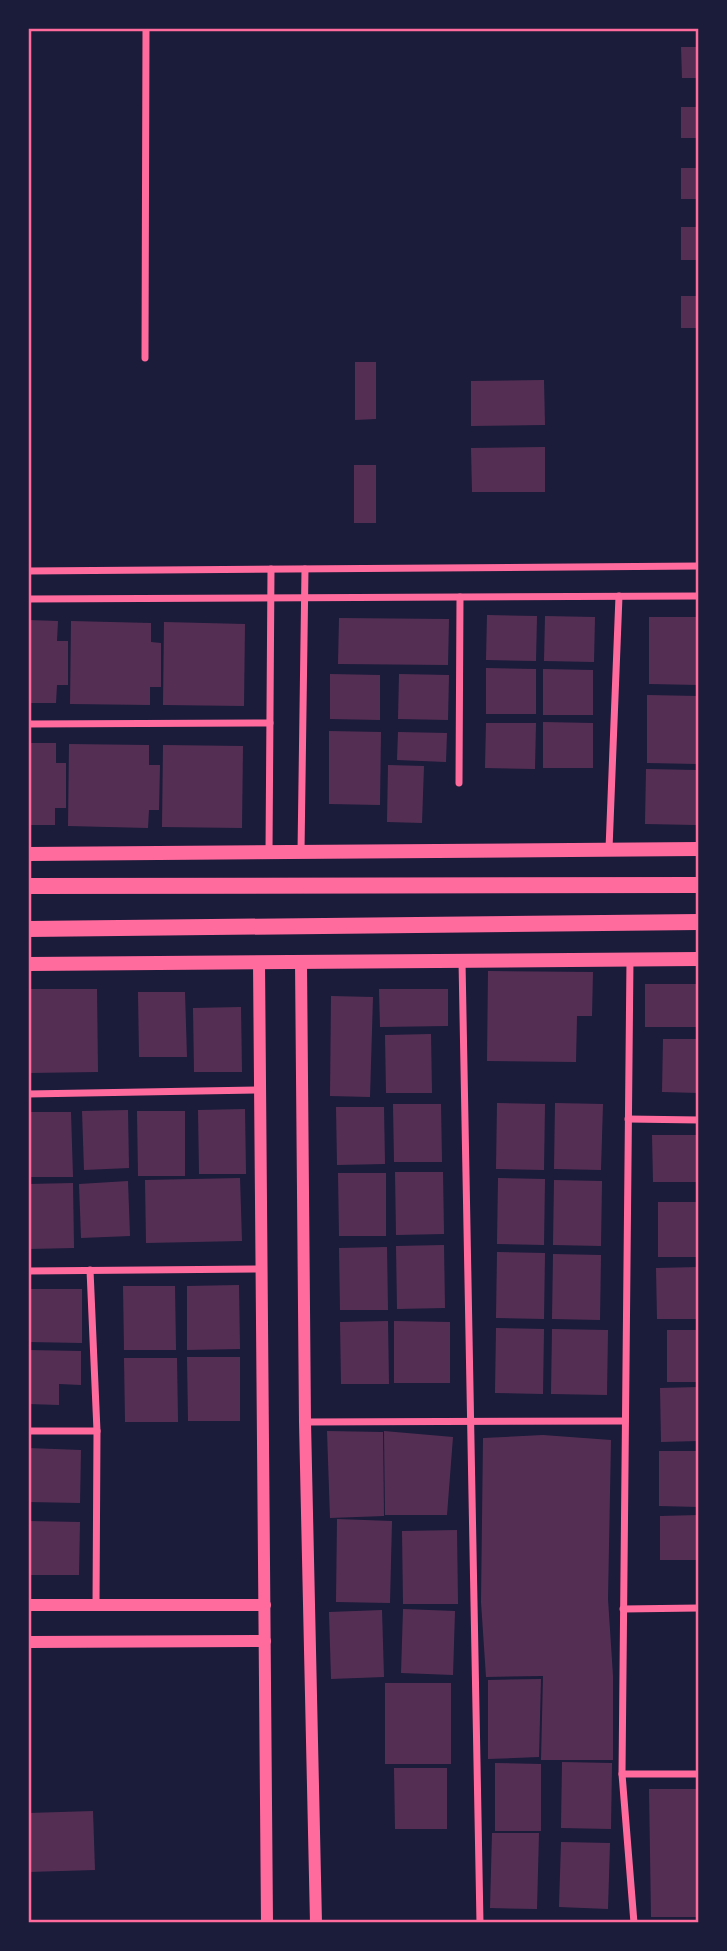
<svg xmlns="http://www.w3.org/2000/svg" width="727" height="1951" font-family="Literata,serif">
<rect width="100%" height="100%" fill="#1b1b3a"/>
<g fill="#542f53">
<path d="M681 47H699V78H682Z"/>
<rect x="681" y="107" width="18" height="31"/>
<rect x="681" y="168" width="18" height="31"/>
<rect x="681" y="227" width="18" height="33"/>
<rect x="681" y="296" width="18" height="32"/>
<path d="M355 362H376V419L355 420Z"/>
<path d="M544 380 545 425 471 426V381Z"/>
<path d="M545 447V492H472L471 448Z"/>
<rect x="354" y="465" width="22" height="58"/>
<path d="M487 615 537 616 536 661 486 660Z"/>
<path d="M545 616 595 617 594 662 544 661Z"/>
<path d="M649 617H699V685L649 684Z"/>
<path d="M339 618 449 619 448 665 338 664Z"/>
<path d="M28 620 58 621 57 641H68V685H57L56 703H28Z"/>
<path d="M71 621 151 623V642L161 643V687H150V705L70 704Z"/>
<path d="M164 622 245 624 244 706 163 705Z"/>
<path d="M486 668 536 669V714H486Z"/>
<path d="M543 669 593 670V715H543Z"/>
<path d="M330 674 380 675V720L330 719Z"/>
<path d="M399 674 449 675 448 720 398 719Z"/>
<path d="M647 695 698 696 697 764 647 763Z"/>
<path d="M543 722 593 723V768H543Z"/>
<path d="M486 723H536L535 769 485 768Z"/>
<path d="M329 731 381 732 380 805 329 804Z"/>
<path d="M398 732 447 733 446 762 397 760Z"/>
<path d="M28 743H56V763H66V808H55V825H28Z"/>
<path d="M69 744 149 745V765H160L159 810H149L148 828 68 826Z"/>
<path d="M163 745 243 746 242 828 162 827Z"/>
<path d="M388 765 424 766 422 823 387 822Z"/>
<path d="M646 769 697 770 696 825 645 824Z"/>
<path d="M488 971 593 972 592 1016H577L576 1062 487 1061Z"/>
<rect x="645" y="984" width="54" height="43"/>
<path d="M28 989H97L98 1072 28 1073Z"/>
<path d="M379 989H448V1026L380 1027Z"/>
<path d="M138 992H185L187 1057H139Z"/>
<path d="M331 996 373 997 370 1097 330 1096Z"/>
<path d="M241 1007 242 1072H194L193 1008Z"/>
<path d="M431 1034 432 1093H386L385 1035Z"/>
<path d="M663 1039H699V1093L662 1092Z"/>
<path d="M497 1103 545 1104 544 1170 496 1169Z"/>
<path d="M555 1103 603 1104 601 1170 554 1169Z"/>
<path d="M393 1104H441L442 1162H394Z"/>
<path d="M336 1107H384L385 1164 337 1165Z"/>
<path d="M245 1109 246 1174H199L198 1110Z"/>
<path d="M128 1110 129 1168 84 1170 82 1111Z"/>
<path d="M137 1111H185V1176H138Z"/>
<path d="M28 1112H71L73 1177H28Z"/>
<path d="M652 1135H698V1182H653Z"/>
<path d="M395 1172H443L444 1234 396 1235Z"/>
<path d="M338 1173H386V1236H339Z"/>
<path d="M240 1178 242 1241 146 1243 145 1180Z"/>
<path d="M498 1178 545 1179 544 1245 497 1244Z"/>
<path d="M554 1180 602 1181 601 1246 553 1245Z"/>
<path d="M128 1181 130 1236 81 1238 79 1184Z"/>
<path d="M73 1183 74 1248 28 1249V1184Z"/>
<path d="M658 1202H696V1221H699V1257H658Z"/>
<path d="M444 1245 445 1308 397 1309 396 1246Z"/>
<path d="M387 1247 388 1310H340L339 1248Z"/>
<path d="M497 1252 545 1253 544 1319 496 1318Z"/>
<path d="M553 1254 601 1255 600 1320 552 1319Z"/>
<path d="M699 1267V1319H657L656 1268Z"/>
<path d="M239 1285 240 1349 187 1350V1286Z"/>
<path d="M123 1286H175L176 1350H124Z"/>
<path d="M28 1289H82V1343L28 1342Z"/>
<path d="M388 1321 389 1384H341L340 1322Z"/>
<path d="M394 1321 450 1322V1383H394Z"/>
<path d="M496 1328 544 1329 543 1394 495 1393Z"/>
<path d="M552 1329 608 1330 607 1395 551 1394Z"/>
<rect x="667" y="1330" width="32" height="52"/>
<path d="M28 1350 81 1351V1385L59 1384V1405L28 1404Z"/>
<path d="M187 1357H240V1421H188Z"/>
<path d="M124 1358H177L178 1422H125Z"/>
<path d="M699 1387V1441L661 1442 660 1388Z"/>
<path d="M327 1431 383 1432 384 1516 330 1518Z"/>
<path d="M384 1431 453 1437 447 1515H385Z"/>
<path d="M543 1435 611 1440 608 1599 613 1676V1760H541L543 1676 486 1677 481 1602 483 1438Z"/>
<path d="M28 1448 81 1450 80 1503 28 1502Z"/>
<path d="M659 1451H699V1507L659 1506Z"/>
<path d="M699 1515V1560H660V1516Z"/>
<path d="M337 1519 392 1521 390 1603 336 1602Z"/>
<path d="M28 1521 80 1522 79 1575H28Z"/>
<path d="M457 1530 458 1604H403L402 1531Z"/>
<path d="M403 1609 455 1611 453 1675 401 1673Z"/>
<path d="M382 1610 384 1677 331 1679 329 1612Z"/>
<path d="M541 1679 539 1757 488 1759V1680Z"/>
<rect x="385" y="1683" width="66" height="81"/>
<path d="M562 1762 612 1763 611 1829 561 1828Z"/>
<path d="M495 1763 541 1764V1831H495Z"/>
<path d="M394 1768H447V1829H395Z"/>
<path d="M649 1789H699V1917H651Z"/>
<path d="M93 1811 95 1870 28 1872V1813Z"/>
<path d="M492 1833H539L537 1909 490 1908Z"/>
<path d="M561 1842 610 1843 608 1909 559 1907Z"/>
</g>
<g fill="none" stroke-linecap="round" stroke-linejoin="round">
<g stroke="#ff6b9d" stroke-width="7">
<path d="M145 358 146 28"/>
<path d="M28 571 699 566"/>
<path d="M28 599 699 596"/>
<path d="M28 724 270 723"/>
<path d="M459 783 460 597"/>
<path d="M609 849 619 596"/>
<path d="M269 852 271 569"/>
<path d="M301 852 305 569"/>
<path d="M630 959 622 1774 634 1923"/>
<path d="M462 961 480 1923"/>
<path d="M28 1094 260 1090"/>
<path d="M628 1119 699 1120"/>
<path d="M90 1270 97 1431 96 1605"/>
<path d="M28 1271 262 1269"/>
<path d="M305 1422 625 1421"/>
<path d="M28 1431H97"/>
<path d="M623 1609 699 1608"/>
<path d="M622 1774H699"/>
</g>
<g stroke="#ff6b9d" stroke-width="12">
<path d="M259 962 267 1923"/>
<path d="M301 962 305 1422 316 1923"/>
<path d="M28 1605H265"/>
<path d="M28 1642 265 1641"/>
</g>
<g stroke="#ff6b9d" stroke-width="14">
<path d="M28 854 699 849"/>
<path d="M28 964 699 959"/>
</g>
<g stroke="#ff6b9d" stroke-width="16">
<path d="M28 886 699 885"/>
<path d="M28 929 699 922"/>
</g>
</g>
<rect width="727" height="1951" fill="none" stroke="#1b1b3a" stroke-width="60"/>
<rect x="30" y="30" width="667" height="1891" fill="none" stroke="#ff6b9d" stroke-width="2.5"/>
</svg>
